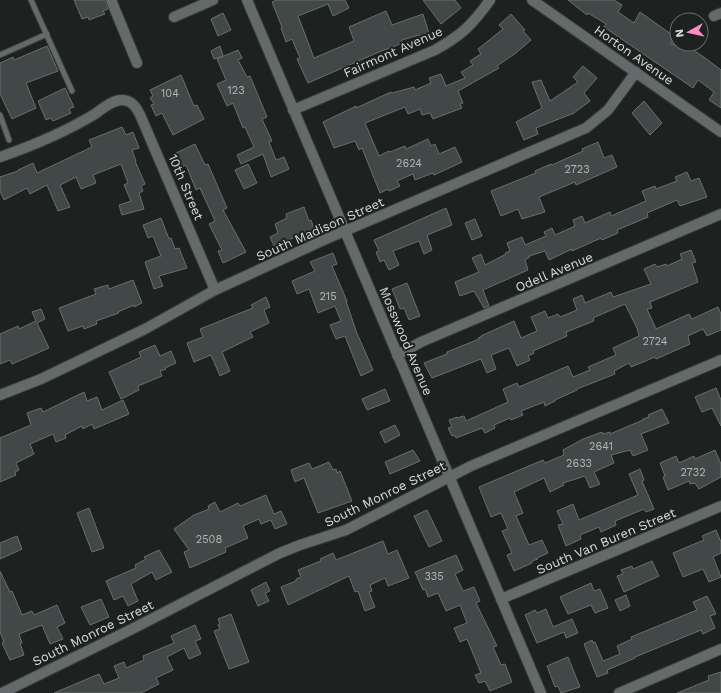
<svg xmlns="http://www.w3.org/2000/svg" width="721" height="693" font-family="'Work Sans',sans-serif">
<rect width="100%" height="100%" fill="#1d2221"/>
<g fill="#424847" stroke="#686f6d">
<path d="M74 0H105L108 9 103 11 105 14 89 20 88 17 82 19Z"/>
<path d="M277 0H345L349 8 333 16 328 4 298 16 314 58 354 41 349 27 386 11 392 25 423 14 429 34 420 38 419 35 402 40 403 43 379 52 308 83 297 59 300 58 292 39 286 42 281 28 282 27 272 2Z"/>
<path d="M423 0H455L461 8 441 24Z"/>
<path d="M568 0H614L622 5 618 12 634 23 640 12 675 37 670 44H685L705 58 721 70V108L709 100 714 92 698 80 693 88 604 27 606 24 588 13 587 15Z"/>
<path d="M223 13 231 30 218 36 211 19Z"/>
<path d="M511 14 525 30 523 31 531 40 516 53 497 66 499 68 458 91 463 103 460 104 462 108 433 119 430 113 422 115 420 109 408 114 405 107 365 123 379 156 389 151 390 152 405 146 406 149 428 139 431 146 435 144 439 154 455 147 462 162 434 175 433 173 415 180 413 174 397 181 400 186 389 191 388 189 380 193 362 148 359 150 355 141 334 148 323 122 350 109 356 106V108L391 92 392 93 414 87 415 90 431 83 429 78 441 74 446 86 465 78 461 72 473 65 470 61 481 54 478 49 503 29 499 25Z"/>
<path d="M47 46 58 71 26 83 36 108 12 119 0 94V63L13 57 14 60Z"/>
<path d="M220 46 223 56 214 59 211 51Z"/>
<path d="M238 50 242 58 238 60 247 77 250 76 267 117 262 119 272 141 269 142 276 160 284 157 289 169 271 177 263 154 241 164 237 155 254 147 245 127 243 128 233 103 227 106 217 84 226 80 217 59Z"/>
<path d="M583 66 597 78 584 93 590 101 574 113 536 128 538 134 524 140 516 122 542 108 532 82 541 80 550 101 578 82 573 77Z"/>
<path d="M181 75 194 106 197 105 204 119 173 135 162 113 156 116 151 105 154 104 150 98 153 96 150 90Z"/>
<path d="M65 88 74 107 69 109 71 113 53 121 51 118 46 120 38 101Z"/>
<path d="M644 101 662 123 650 135 632 113Z"/>
<path d="M122 127 126 135 133 132 139 148 132 150 136 161H135L145 184 141 186 143 191 139 193 144 209 122 215 119 205 131 201 124 185 128 183 121 164 93 175 96 183 81 189 76 177 60 185 70 207 58 211 47 185 30 194 27 188 4 200 0 191V177L18 171V170L33 163 37 173 92 147 89 140Z"/>
<path d="M598 142 604 158 612 155 617 167 576 185 575 182 539 197 545 212 522 219 518 209 501 216 491 191 536 173 535 171 551 164 552 165 583 151 582 149Z"/>
<path d="M195 144 205 165 208 164 227 208 223 210 246 252 223 263 218 251 222 250 209 224 215 221 200 188 196 190 186 165 182 167 176 153Z"/>
<path d="M248 164 257 183 244 189 235 170Z"/>
<path d="M687 172 691 181 699 178 707 197 680 206 677 200 647 213 648 217 617 230 618 233 602 240 601 238 572 251V249L549 260 545 251 529 256 530 257 525 260 528 270 483 290 489 306 484 308 474 291 460 296 455 282 479 272 472 258 481 254 485 265 506 254 505 253 510 251 507 243 522 237 525 245 546 236 544 232 552 228 555 235 575 226 573 220 582 216 585 223 610 212 611 216 646 201 642 191 655 186 656 189 677 181 675 177Z"/>
<path d="M304 207 309 221 311 220 314 229 274 246 270 237 278 233 275 224 287 218 286 214Z"/>
<path d="M446 208 452 225 427 235 432 250 424 254 419 241 393 251 399 265 389 270 384 260 380 262 376 252 379 251 374 240Z"/>
<path d="M161 218 169 239 171 238 175 249 179 248 187 268 159 276 163 286 154 289 145 262 161 256 153 236 148 238 143 225Z"/>
<path d="M475 219 482 236 472 240 465 223Z"/>
<path d="M691 250 696 262 692 263 698 282 650 302 652 308 647 309 656 329 689 314 692 319 718 307 721 314V330L707 336 703 329 688 336 690 344 656 359 655 357 631 367 629 363 614 371 615 374 577 389V390L555 400V401L545 406 544 402 521 411 523 415 511 420 510 418 494 425 495 428 485 433 482 428 456 438 454 435 452 436 448 428 452 427 449 420 457 417V418L464 416 466 421 508 402 503 389 517 383 519 387 568 366 573 377 590 370 588 367 616 355 613 348 639 336 637 328 625 304 593 318 594 321 566 332 567 336 533 351 534 353 528 356 530 360 517 366 509 348 491 355 496 369 487 373 481 359 432 378 424 363 447 354V352L479 339 478 338 481 337V336L514 321 521 338 537 331 531 317 545 311 548 318 558 314 560 317 577 310 573 299 582 295 585 303 611 292 613 297 651 284 644 269 655 264 657 267 666 264 667 266 682 259 680 254Z"/>
<path d="M333 253 337 264 332 266 347 301H346L356 331 373 370 361 376 345 336 336 339 330 325 341 321 335 306 318 313 309 289 297 294 292 281 315 271 310 262Z"/>
<path d="M133 280 142 303 134 307V305L118 312 119 313 96 321 97 324 84 329 83 326 68 331 59 308 96 294 94 289 108 285 109 289Z"/>
<path d="M407 283 420 316 409 320 404 308 400 309 392 289Z"/>
<path d="M266 297 270 307 264 310 269 323 250 332 253 337 222 352 230 371 220 376 211 355 194 362 187 343 203 337 200 329 253 308 251 305Z"/>
<path d="M41 309 45 319 37 323 49 348 12 364 10 360 0 364V334L18 326 19 329 36 321 32 312Z"/>
<path d="M155 345 160 356 171 351 176 363 165 368 166 369 160 371 162 376 138 386 139 390 121 399 109 372 141 357 139 352Z"/>
<path d="M716 388 721 400V426L712 408 702 412 695 397Z"/>
<path d="M385 389 390 401 367 410 362 399Z"/>
<path d="M84 392 87 401 97 397 102 410 123 400 129 414 94 429 92 424 83 429 82 426 65 435 66 438 56 442 53 434 30 444 34 454 16 463 19 470 15 472 16 475 0 482V438L31 425 27 413 41 408 43 412Z"/>
<path d="M662 409 669 423 641 434 648 450 633 456 630 450 611 455 614 463 594 472 600 484 590 488 585 476 563 483 564 485 550 492 544 478 514 492 523 513 516 516 529 545 542 540 548 553 537 558 538 559 532 561V563L514 571 507 555 512 553 502 531 508 529 501 513 491 517 479 487 543 460 545 463 564 455 563 450 583 439 602 432 603 434 610 432V434L643 420V419L649 417 648 415Z"/>
<path d="M395 425 400 435 385 443 380 432Z"/>
<path d="M413 450 420 461 390 474 385 462Z"/>
<path d="M715 450 721 464V477L699 489 695 483 690 484 689 481 668 490 663 477 665 476 660 463 676 456 679 463 694 456 695 459Z"/>
<path d="M329 462 333 470 336 469 337 473 340 471 352 501 318 513 304 478 295 482 291 470 309 463 312 469Z"/>
<path d="M640 469 644 480 642 481 654 509 646 512 644 509 615 521 616 525 601 532 599 527 580 535 581 539 566 546 558 525 563 524 557 511 573 504 579 520 638 495 629 474Z"/>
<path d="M266 495 274 514 281 511 287 524 275 529 271 520 261 524 259 519 243 526 248 538 225 548 226 552 190 568 184 552 189 550 174 529 194 515 209 509 208 506 215 502 220 512 238 503 240 506Z"/>
<path d="M89 508 104 548 92 552 77 513Z"/>
<path d="M427 510 442 541 429 547 414 516Z"/>
<path d="M716 530 721 542V553L713 557 721 577 709 582 703 569 683 577 673 553 704 540 702 536Z"/>
<path d="M17 536 22 549 0 559V543Z"/>
<path d="M383 541 388 554 397 550 409 578 388 586 385 578 370 585 372 591 369 592 375 607 365 611 358 591 355 592 349 576 288 605 281 587 296 581V579L301 577 298 570 321 561 320 559 333 553 336 560Z"/>
<path d="M159 550 172 572 156 580 152 572 131 584 138 601 128 606 123 596 114 600 106 581 136 568 135 565 146 559 144 557Z"/>
<path d="M456 555 463 570 455 574 463 591 474 587 480 601 476 603 497 646 493 647 501 665 505 664 512 682 490 691 485 681 479 683 475 675 481 673 467 639 460 642 454 628 467 623 460 605 446 611 438 593 428 597 425 589 423 590 415 572Z"/>
<path d="M652 561 659 576 624 592 617 576 623 574 621 570 632 566 633 569Z"/>
<path d="M0 571 10 592 12 591 22 615 32 611 34 615 57 605 65 623 57 627 63 639 50 644 42 625 19 634 22 643H20L24 655 10 660 2 643 4 642 0 632Z"/>
<path d="M266 582 270 591 265 593 269 601 258 606 251 590Z"/>
<path d="M591 583 594 591 600 589 608 608 595 613 591 605 568 614 560 597Z"/>
<path d="M626 595 630 606 620 611 615 600Z"/>
<path d="M707 596 716 614 710 616 715 628 703 634 701 630 635 657V658L607 670 608 673 597 677 584 644 592 640 593 643 595 642 603 661 620 654 617 646 632 639 631 637 697 610 693 602Z"/>
<path d="M101 599 109 617 90 625 81 607Z"/>
<path d="M546 609 553 627 572 619 578 633 566 638 564 632 537 643 525 615 535 610 537 613Z"/>
<path d="M231 614 249 662 229 669 214 631 220 629 218 625 220 624 218 619Z"/>
<path d="M195 625 201 639 195 641 201 654 189 659 184 648 167 657 173 670 156 678 159 684 141 693H54L99 674 104 684 119 678 114 666 124 662 126 668 144 660 143 656 174 643 171 636Z"/>
<path d="M568 657 580 687 561 693 558 686 555 687 547 666Z"/>
<path d="M721 672V693H677L709 680 708 676Z"/>
</g>
<g fill="none" stroke-linecap="round" stroke-linejoin="round">
<g stroke="#393e3d" stroke-width="7">
<g id="lane">
<path d="M31 0 72 91"/>
<path d="M0 55 47 34"/>
<path d="M0 115 9 140"/>
</g>
</g>
<g stroke="#393e3d" stroke-width="12">
<g id="street">
<path d="M111 0 137 63"/>
<path d="M247 0 541 693"/>
<path d="M532 0 721 132"/>
<path d="M714 16 721 13"/>
<path d="M174 17 213 0"/>
<path d="M293 110 435 50C462 35 472 25 490 0"/>
<path d="M0 157C32 146 65 132 95 114 102 109 112 100 122 100 132 100 137 108 141 117L215 290"/>
<path d="M397 355 421 342 721 214"/>
<path d="M0 395 41 379 145 329 215 290 326 239 586 128 608 110 636 72"/>
<path d="M501 599 721 506"/>
<path d="M2 693 132 629 280 553 300 545 346 530 471 466 721 360"/>
<path d="M619 693 721 649"/>
</g>
</g>
<use href="#lane" stroke="#646a69" stroke-width="5"/>
<use href="#street" stroke="#646a69" stroke-width="10"/>
</g>
<g text-anchor="middle" dominant-baseline="central" stroke-width="4" stroke-linejoin="round" paint-order="stroke">
<g font-size="11" fill="#b2b7b6">
<text x="236" y="90">123</text>
<text x="170" y="93">104</text>
<text x="409" y="163">2624</text>
<text x="577" y="169">2723</text>
<text x="328" y="296">215</text>
<text x="655" y="341">2724</text>
<text x="601" y="446">2641</text>
<text x="579" y="463">2633</text>
<text x="693" y="472">2732</text>
<text x="209" y="539">2508</text>
<text x="434" y="576">335</text>
</g>
<g font-size="13" fill="#d8dcdb" stroke="#1d2221">
<text transform="translate(393 52) rotate(-24)">Fairmont Avenue</text>
<text transform="translate(634 55) rotate(35)">Horton Avenue</text>
<text transform="translate(186 187) rotate(67)">10th Street</text>
<text transform="translate(320 229) rotate(-24)">South Madison Street</text>
<text transform="translate(554 272) rotate(-23)">Odell Avenue</text>
<text transform="translate(406 341) rotate(67)">Mosswood Avenue</text>
<text transform="translate(385 494) rotate(-26)">South Monroe Street</text>
<text transform="translate(606 541) rotate(-23)">South Van Buren Street</text>
<text transform="translate(93 633) rotate(-26)">South Monroe Street</text>
</g>
</g>
<g transform="translate(689 32) rotate(262)"><circle r="19" fill="#1d2221" stroke="#686c6b"/>
<path d="M0-3L7 15L0 10L-7 15Z" fill="#fb8fc3"/>
<text y="-6" font-size="11" font-weight="bold" text-anchor="middle" fill="#d8dcdb">N</text>
</g>
</svg>
